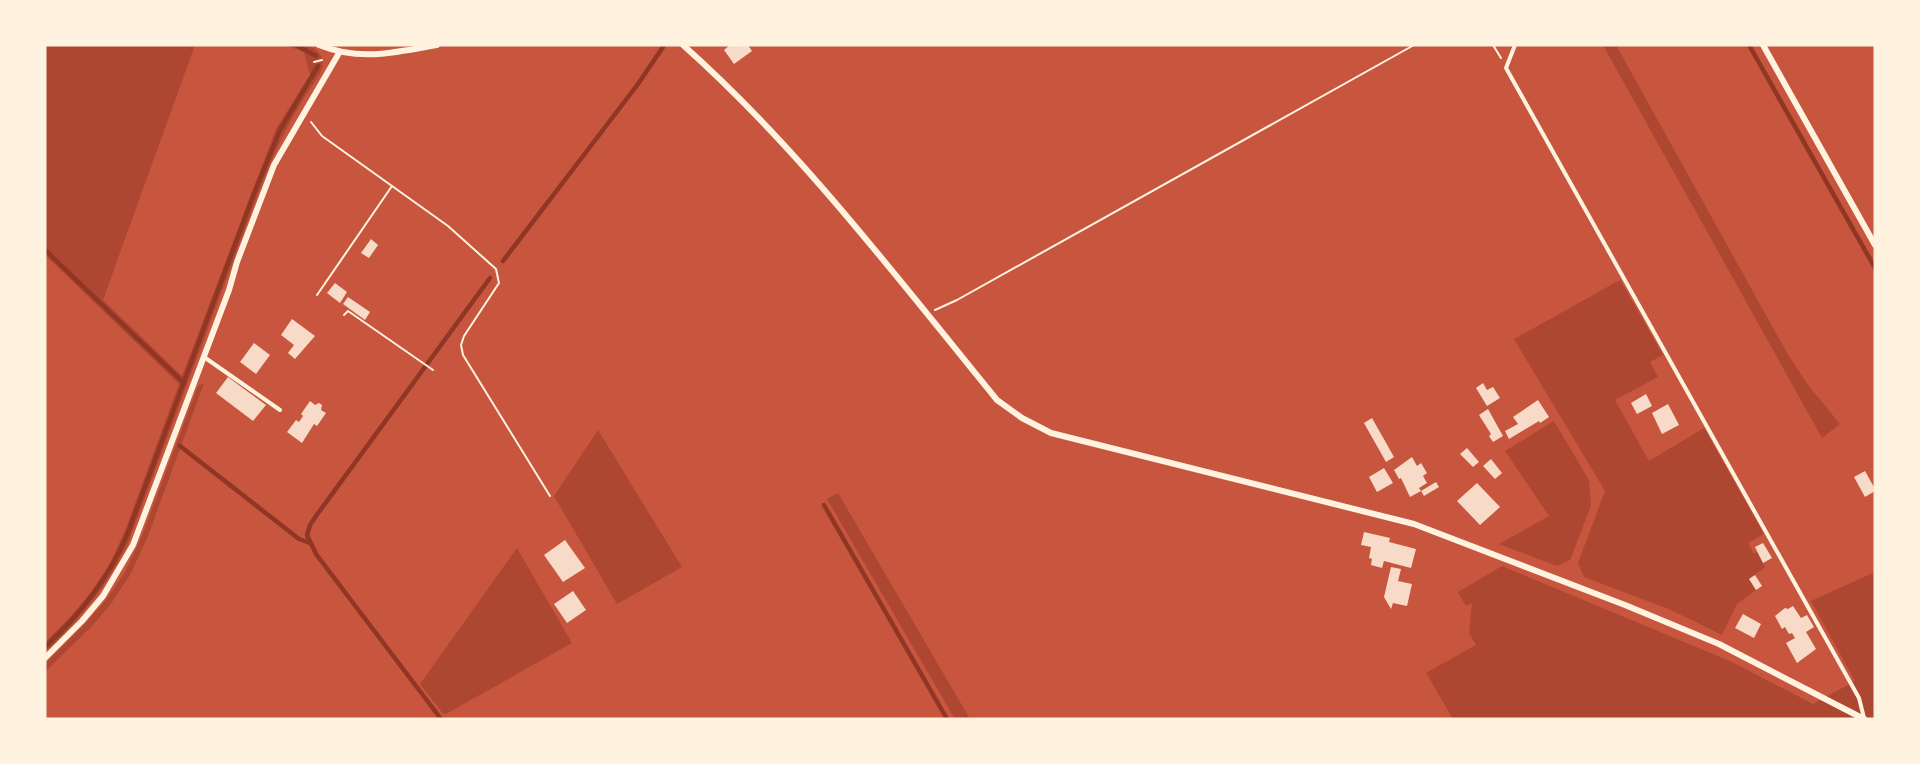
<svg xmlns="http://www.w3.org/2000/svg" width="1920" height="764" font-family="'Varela Round',sans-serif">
<rect width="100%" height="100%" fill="#c8553d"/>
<g fill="#ae4732">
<path d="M45 45H195L103 300 182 376 276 129 310 75 304 52 285 45C297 45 317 43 322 58 325 68 317 79 311 87 290 118 275 151 261 186L127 546C106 587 79 621 45 652V642L73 614 92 591 110 564 126 528 179 384 45 255Z"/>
<path d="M1603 45H1616L1787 353 1808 385 1840 424 1822 438Z"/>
<path d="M1620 280 1663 355 1650 362 1658 377 1615 400 1649 461 1704 428 1764 534 1748 543 1754 554 1757 552 1765 567 1749 579 1756 590 1737 604 1722 635 1671 610 1584 577 1578 563 1605 491 1514 339Z"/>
<path d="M204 383 148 536 130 575 110 605 92 626 45 672V664L85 624 105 601 124 574 142 536 198 386Z"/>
<path d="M1554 421 1589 480 1591 506 1570 560 1557 566 1499 544 1549 516 1505 451Z"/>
<path d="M598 430 682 567 617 604 554 496Z"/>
<path d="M838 493 970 719H955L827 499Z"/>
<path d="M517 548 572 643 444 715 420 684Z"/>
<path d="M1502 566 1730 661 1813 704 1855 681 1811 601 1875 572V719H1453L1426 673 1476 645 1469 633 1472 603 1466 606 1458 592Z"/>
</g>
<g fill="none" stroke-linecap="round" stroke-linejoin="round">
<g stroke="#8f3625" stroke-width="4.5">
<path d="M296 45 316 56"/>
<path d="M1749 45 1875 268"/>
<path d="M45 250 184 383"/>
<path d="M503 261 638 84 663 47"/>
<path d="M180 446 299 539 310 543"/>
<path d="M824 505 947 719"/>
<path d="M45 647C80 615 108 579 127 535L253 196 280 130 318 66"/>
<path d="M441 719 316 554 307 535 310 525 316 516 490 278"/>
</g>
</g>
<g fill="#f7dbc8">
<path d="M730 45H748L752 51 734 64 724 50Z"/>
<path d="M371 239 378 245 369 258 361 253Z"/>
<path d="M335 283 347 292 340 303 327 293Z"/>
<path d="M348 297 370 312 365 320 343 304Z"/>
<path d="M292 319 315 336 295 359 288 353 294 345 281 335Z"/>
<path d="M254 343 270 355 256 374 240 362Z"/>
<path d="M228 377 266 405 253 421 216 393Z"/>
<path d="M1483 383 1487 390 1493 387 1500 398 1487 406 1476 388Z"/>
<path d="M1646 394 1652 406 1637 414 1631 403Z"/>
<path d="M1538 400 1549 417 1540 423 1539 421 1509 439 1505 431 1518 424 1513 417Z"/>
<path d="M310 401 315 405 319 403 322 405 321 410 326 413 317 426 314 424 302 443 287 432 296 420 299 422 303 416 301 414Z"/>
<path d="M1668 404 1679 425 1662 434 1652 413Z"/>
<path d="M1488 409 1503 436 1493 442 1489 436 1491 434 1479 415Z"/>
<path d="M1372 418 1394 457 1386 462 1364 423Z"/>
<path d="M1467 448 1479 462 1473 467 1460 454Z"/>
<path d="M1412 457 1417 466 1421 463 1427 473 1423 476 1427 483 1419 488 1421 491 1410 497 1401 478 1399 479 1394 470Z"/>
<path d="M1491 459 1502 473 1495 479 1483 466Z"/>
<path d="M1384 468 1393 483 1377 492 1369 477Z"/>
<path d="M1865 471 1875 489V491L1865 497 1854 477Z"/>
<path d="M1436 482 1439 487 1424 496 1421 491Z"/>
<path d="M1477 483 1500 507 1480 525 1457 501Z"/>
<path d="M1364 532 1390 538 1389 542 1416 549 1411 568 1384 561 1382 568 1371 565 1372 559 1369 558 1371 547 1361 545Z"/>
<path d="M565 540 585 568 563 582 544 555Z"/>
<path d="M1763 543 1772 558 1763 563 1755 547Z"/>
<path d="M1391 567 1401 569 1398 581 1412 584 1407 606 1393 603 1391 609 1384 597Z"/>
<path d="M1755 575 1762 586 1756 590 1749 579Z"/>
<path d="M573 591 586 610 567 623 554 604Z"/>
<path d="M1793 606 1801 618 1807 615 1814 627 1806 632 1816 649 1797 663 1786 643 1795 638 1792 633 1789 634 1785 627 1782 629 1775 616 1785 608 1788 609Z"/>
<path d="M1743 614 1761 624 1754 638 1735 628Z"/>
</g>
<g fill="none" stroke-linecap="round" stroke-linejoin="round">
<g stroke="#fff3e0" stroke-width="2">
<path d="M1493 45 1501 58"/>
<path d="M314 62 322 60"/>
<path d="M311 122 322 136 448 226 496 269 499 283 464 336 461 345 463 355 550 496"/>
<path d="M317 295 392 186"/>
<path d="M935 310 957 300 1414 45"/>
<path d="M344 315 348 311 433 370"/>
</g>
<g stroke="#fff3e0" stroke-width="4">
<path d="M1515 45 1506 68 1859 698 1864 718"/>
<path d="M204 357 280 410"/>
</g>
<g stroke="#fff3e0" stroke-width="6">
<path d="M319 45C362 62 394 52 437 45"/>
<path d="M683 45C800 149 898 279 997 400L1022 418 1051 433 1414 524 1625 605 1719 644 1864 719"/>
<path d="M1763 45 1875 245"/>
<path d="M45 658 82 621 103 596 133 545 229 290 237 262 274 165 339 53"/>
</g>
</g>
<rect width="1920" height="764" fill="none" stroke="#fff3e0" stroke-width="93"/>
</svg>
